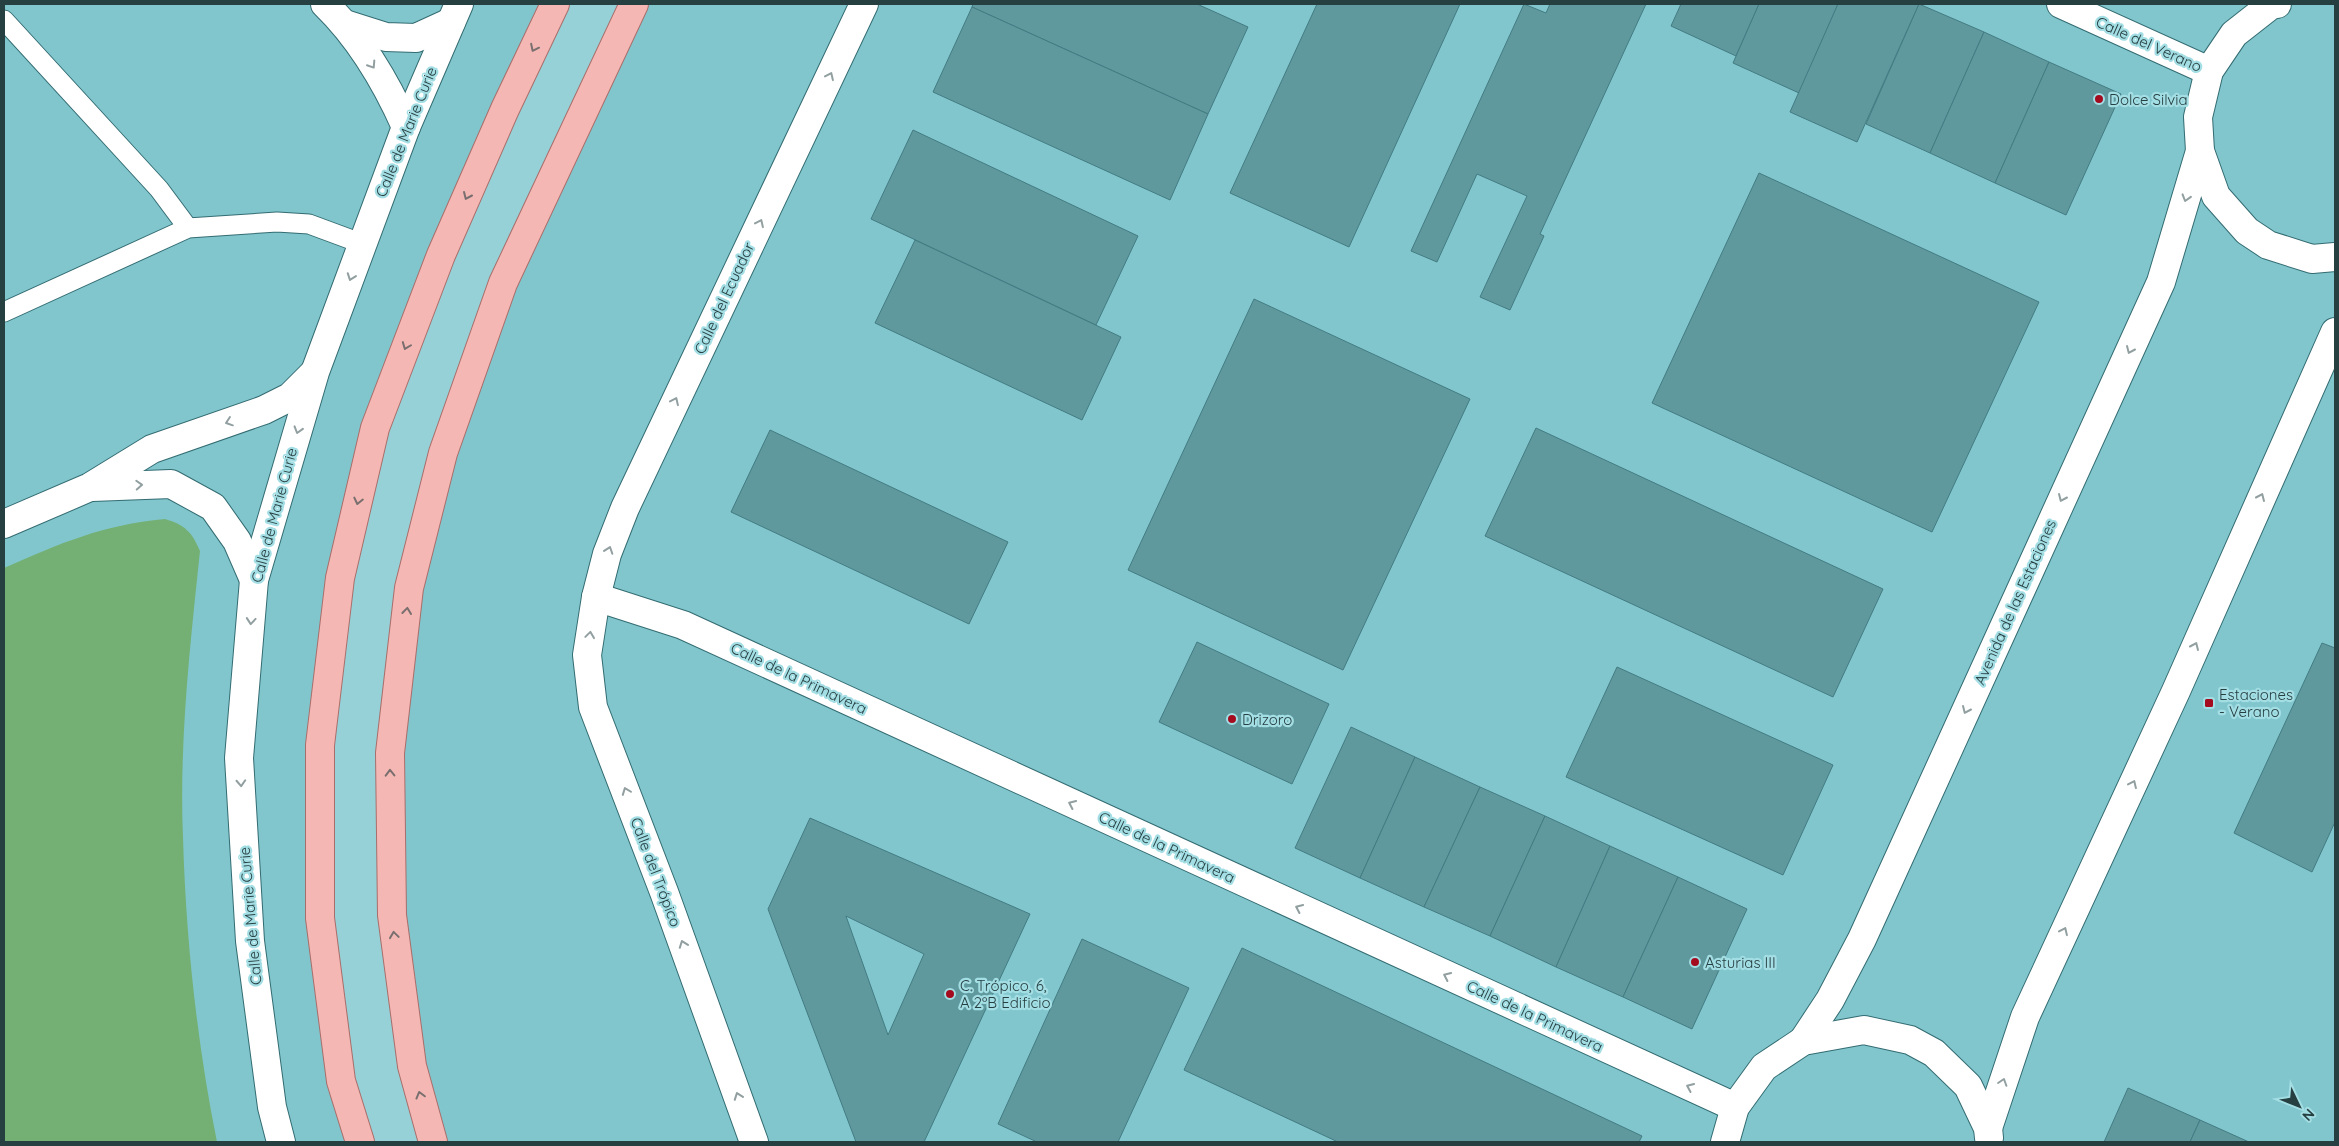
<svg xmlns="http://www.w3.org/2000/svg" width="2339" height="1146" font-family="Quicksand,sans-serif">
<rect width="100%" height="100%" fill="#96d1d7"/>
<g fill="#81c6cd">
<path d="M4 4H555L441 255 340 578 320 918 360 1142H4Z"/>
<path d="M634 4H2335V1142H433L412 1066 390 753 443 453Z"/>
</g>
<path fill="#74b073" d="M165 519C185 525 192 532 200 551 190 646 179 743 183 838 186 940 197 1043 217 1142H4V568C61 543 102 525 165 519Z"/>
<g fill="#5f999e" stroke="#437c82" fill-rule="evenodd">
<path d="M973 4H1197L1248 27 1208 114 972 7Z"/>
<path d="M1317 4H1460L1349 247 1230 193Z"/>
<path d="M1524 4 1546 13 1550 4H1646L1540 234 1544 236 1510 310 1480 297 1527 196 1477 174 1437 262 1411 251Z"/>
<path d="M1681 4H1759L1736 56 1671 26Z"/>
<path d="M1759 4H1838L1799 93 1733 63Z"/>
<path d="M1838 4H1919L1857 142 1790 112Z"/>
<path d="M1919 4 1984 32 1930 153 1866 124Z"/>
<path d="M972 7 1208 114 1170 200 933 92Z"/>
<path d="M1984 32 2049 62 1995 183 1930 153Z"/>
<path d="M2049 62 2121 94 2066 215 1995 183Z"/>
<path d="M913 130 1138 236 1096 325 871 219Z"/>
<path d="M1759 173 2039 302 1932 532 1652 403Z"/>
<path d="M915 240 1121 337 1082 420 875 323Z"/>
<path d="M1254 299 1470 399 1343 670 1128 570Z"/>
<path d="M1536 428 1883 589 1833 697 1485 536Z"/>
<path d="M770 430 1008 542 969 624 731 512Z"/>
<path d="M1197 642 1329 704 1292 784 1159 722Z"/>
<path d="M2322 643 2335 648V822L2312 872 2234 833Z"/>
<path d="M1617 667 1833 765 1783 875 1566 777Z"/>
<path d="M1351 727 1415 757 1360 878 1295 848Z"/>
<path d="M1415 757 1480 787 1424 907 1360 878Z"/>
<path d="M1480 787 1545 816 1490 936 1424 907Z"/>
<path d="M1545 816 1610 846 1556 967 1490 936Z"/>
<path d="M810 818 1030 914 924 1142H856L768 909ZM846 916 924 954 888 1035Z"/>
<path d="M1610 846 1678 877 1623 997 1556 967Z"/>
<path d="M1678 877 1747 909 1692 1029 1623 997Z"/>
<path d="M1082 939 1189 988 1118 1142H1037L998 1124Z"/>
<path d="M1242 948 1642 1136 1639 1142H1338L1184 1070Z"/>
<path d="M2128 1088 2200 1120 2190 1142H2104Z"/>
<path d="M2200 1120 2249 1142H2190Z"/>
</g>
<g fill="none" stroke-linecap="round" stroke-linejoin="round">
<g stroke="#336c72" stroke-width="21">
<g id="service">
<path d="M4 20 159 189 188 228"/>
<path d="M4 312 188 228 277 222 309 224 363 244"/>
</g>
</g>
<g stroke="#336c72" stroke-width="30">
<g id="minor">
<path d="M325 4C360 38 386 82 406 127"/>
<path d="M2061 4 2209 71"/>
<path d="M2277 4 2271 5 2234 34 2209 71 2198 117 2200 151 2216 196 2247 231 2268 245 2312 259 2335 257"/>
<path d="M345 24 386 37 416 38 451 22"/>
<path d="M92 487 171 484 213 507 237 541 254 580"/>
<path d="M4 524 90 487 152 449 264 410 290 397 314 373"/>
<path d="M596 597 683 625 1735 1107"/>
<path d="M1803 1041 1830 1000 1862 939 2161 282 2200 151"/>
<path d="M1988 1128 2025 1017 2176 691 2335 332"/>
<path d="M281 1142 272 1107 250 941 239 758 254 580 315 372 406 127 459 4"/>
<path d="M754 1142 664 892 593 707 587 655 596 597 607 554 625 508 864 4"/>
<path d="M1725 1142 1735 1107 1764 1067 1803 1041 1864 1030 1910 1040 1934 1053 1968 1086 1988 1128 1989 1138"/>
</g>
</g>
<g stroke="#a86e6b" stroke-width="30">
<g id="primary">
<path d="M360 1142 341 1081 320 918V745L340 578 375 428 441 255 505 109 555 4"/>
<path d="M433 1142 412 1066 392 915 390 753 409 588 443 453 503 283 634 4"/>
</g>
</g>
<use href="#service" stroke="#fff" stroke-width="19"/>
<use href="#minor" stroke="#fff" stroke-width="28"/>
<use href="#primary" stroke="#f5b7b3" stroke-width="28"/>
</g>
<defs><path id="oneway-chevron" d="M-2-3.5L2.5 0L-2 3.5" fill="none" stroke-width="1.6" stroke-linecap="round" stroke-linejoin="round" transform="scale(1.25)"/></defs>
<g stroke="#796f6f">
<use href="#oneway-chevron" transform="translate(534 48) rotate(116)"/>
<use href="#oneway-chevron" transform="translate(467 196) rotate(114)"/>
<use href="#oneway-chevron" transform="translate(406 346) rotate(111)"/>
<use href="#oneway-chevron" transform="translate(358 501) rotate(103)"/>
<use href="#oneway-chevron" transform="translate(407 611) rotate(-83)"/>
<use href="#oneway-chevron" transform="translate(390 773) rotate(-91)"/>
<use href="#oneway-chevron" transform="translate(394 935) rotate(-98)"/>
<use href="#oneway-chevron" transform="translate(420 1095) rotate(-105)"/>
</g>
<g stroke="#929fa0">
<use href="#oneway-chevron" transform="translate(372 65) rotate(57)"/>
<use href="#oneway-chevron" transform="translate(830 76) rotate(-65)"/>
<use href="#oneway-chevron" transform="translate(2186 198) rotate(107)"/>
<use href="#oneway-chevron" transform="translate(760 223) rotate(-65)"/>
<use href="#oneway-chevron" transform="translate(351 277) rotate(110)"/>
<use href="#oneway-chevron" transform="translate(2130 350) rotate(114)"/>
<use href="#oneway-chevron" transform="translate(675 401) rotate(-65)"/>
<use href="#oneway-chevron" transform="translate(229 422) rotate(161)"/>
<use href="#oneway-chevron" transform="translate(298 430) rotate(107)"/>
<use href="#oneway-chevron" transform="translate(139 485) rotate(-3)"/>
<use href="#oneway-chevron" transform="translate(2261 497) rotate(-66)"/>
<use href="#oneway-chevron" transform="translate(2062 498) rotate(114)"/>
<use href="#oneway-chevron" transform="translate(609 550) rotate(-71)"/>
<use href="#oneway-chevron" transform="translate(251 621) rotate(95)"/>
<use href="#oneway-chevron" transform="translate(590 635) rotate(-82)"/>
<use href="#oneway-chevron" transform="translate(2195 646) rotate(-66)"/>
<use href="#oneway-chevron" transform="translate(1966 710) rotate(114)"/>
<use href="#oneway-chevron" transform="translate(241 783) rotate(87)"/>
<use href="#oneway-chevron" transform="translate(2133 784) rotate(-65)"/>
<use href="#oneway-chevron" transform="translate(626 791) rotate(-111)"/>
<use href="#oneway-chevron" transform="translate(1072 804) rotate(-155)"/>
<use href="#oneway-chevron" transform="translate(1299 908) rotate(-155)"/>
<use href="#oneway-chevron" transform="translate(2064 931) rotate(-65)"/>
<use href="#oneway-chevron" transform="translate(683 944) rotate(-110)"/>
<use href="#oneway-chevron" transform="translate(1447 976) rotate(-155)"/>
<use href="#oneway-chevron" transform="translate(2003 1082) rotate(-72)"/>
<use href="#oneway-chevron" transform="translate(1690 1087) rotate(-156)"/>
<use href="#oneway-chevron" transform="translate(738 1096) rotate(-110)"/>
</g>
<g fill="#a50b1f" stroke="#a3dee4" stroke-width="2">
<circle cx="2099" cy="99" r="5"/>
<rect x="2204" y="698" width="10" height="10" rx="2.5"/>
<circle cx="1232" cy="719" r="5"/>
<circle cx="1695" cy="962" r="5"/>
<circle cx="950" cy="994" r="5"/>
</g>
<g text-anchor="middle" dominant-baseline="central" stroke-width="4.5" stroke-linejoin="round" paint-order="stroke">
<g font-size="15" fill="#263f41" stroke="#a3dee4">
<text transform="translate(2149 44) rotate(24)">Calle del Verano</text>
<text transform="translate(406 132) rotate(-68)">Calle de Marie Curie</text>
<text transform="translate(724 298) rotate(-65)">Calle del Ecuador</text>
<text transform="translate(274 515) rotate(-75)">Calle de Marie Curie</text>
<text transform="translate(2015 602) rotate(-66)">Avenida de las Estaciones</text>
<text transform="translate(799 678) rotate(25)">Calle de la Primavera</text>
<text transform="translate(1167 847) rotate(25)">Calle de la Primavera</text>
<text transform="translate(656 872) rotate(69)">Calle del Trópico</text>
<text transform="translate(250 916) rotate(-95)">Calle de Marie Curie</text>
<text transform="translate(1535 1016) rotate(25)">Calle de la Primavera</text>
</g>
<g font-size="15" fill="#263f41" stroke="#a3dee4" text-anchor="start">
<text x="2109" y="99">Dolce Silvia</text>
<text x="2219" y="694">Estaciones<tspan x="2219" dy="17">- Verano</tspan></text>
<text x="1242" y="719">Drizoro</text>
<text x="1705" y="962">Asturias III</text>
<text x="960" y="985">C. Trópico, 6,<tspan x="960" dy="17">A 2ºB Edificio</tspan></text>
</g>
</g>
<rect width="2339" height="1146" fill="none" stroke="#263f41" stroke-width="10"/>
<g transform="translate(2299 1106) rotate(133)" stroke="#a3dee4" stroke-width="4" paint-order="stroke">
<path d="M0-4L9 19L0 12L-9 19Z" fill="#263f41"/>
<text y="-8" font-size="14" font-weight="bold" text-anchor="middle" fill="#263f41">N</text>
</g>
</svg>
